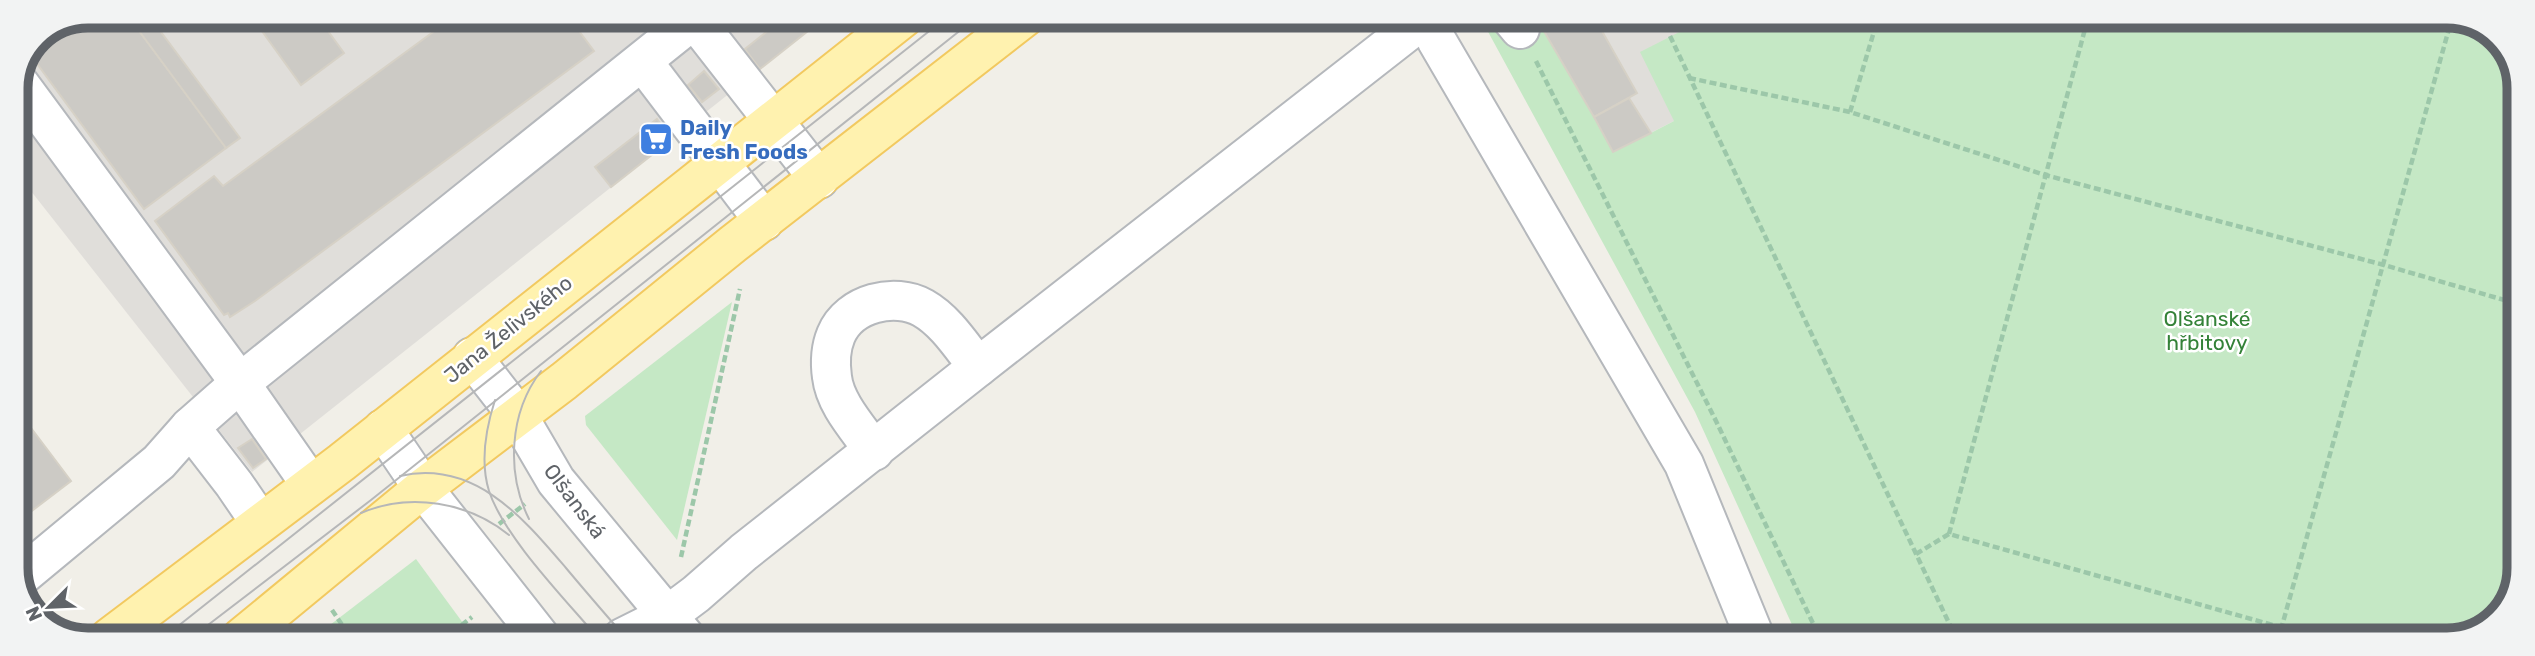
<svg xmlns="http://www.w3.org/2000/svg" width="2535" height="656" font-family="Rubik,sans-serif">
<rect width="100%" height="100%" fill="#f1efe8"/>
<g fill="#e0deda">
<path d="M88 16H827L252 472 16 172V88L37 37Z"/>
<path d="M1536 17H1709L1680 31 1674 121 1613 152Z"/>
</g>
<g fill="#c5e8c5">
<path d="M1480 17H1536L1614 152 1674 121 1640 52 1709 17 2465 18 2502 41 2519 83 2517 586 2491 625 2447 640H1799L1695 412Z"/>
<path d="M732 302 677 540 586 425 585 416Z"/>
<path d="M416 559 474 638H313Z"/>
</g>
<g fill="#cccac5" stroke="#d6d1c6" stroke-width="2">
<path d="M88 16H128L226 148 144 209 30 54 37 37Z"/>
<path d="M128 16H149L240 138 226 148Z"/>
<path d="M317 16 344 53 301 85 251 16Z"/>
<path d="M455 16H574L570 19 594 51 255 301 230 317 228 313 224 315 155 221 214 176 223 186Z"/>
<path d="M771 16H827L760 69 745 49 770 29 764 22Z"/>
<path d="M1536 17H1556L1541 26Z"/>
<path d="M1556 17H1594L1637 93 1594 117 1541 26Z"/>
<path d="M1674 17H1709L1680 31Z"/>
<path d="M704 71 719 89 702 102 688 85Z"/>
<path d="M1629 98 1651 133 1613 152 1594 117Z"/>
<path d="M657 119 672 139 611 187 595 167Z"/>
<path d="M16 408 71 481 16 523Z"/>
<path d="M252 439 266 459 253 468 238 448Z"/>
</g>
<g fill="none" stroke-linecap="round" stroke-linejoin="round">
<g stroke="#b5b8bc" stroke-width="42">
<g id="minor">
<path d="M690 16 694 19 819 179"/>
<path d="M1427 17 1437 41 1684 464 1756 640"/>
<path d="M1510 17 1520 29"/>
<path d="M643 62 764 221"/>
<path d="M18 82 240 383 311 485"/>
<path d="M472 357 518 416 556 481 686 638"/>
<path d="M190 427 234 484 260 522"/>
<path d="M383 429 423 488 541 638"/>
<path d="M874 451C859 429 835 404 832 377 830 363 831 347 836 335 849 303 895 292 923 308 946 321 962 347 978 367"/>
<path d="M18 579 159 462 190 427 240 383 698 16"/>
<path d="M622 638 668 615 696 594 744 552 978 367 1426 17"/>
</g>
</g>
<g stroke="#f2c960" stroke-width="42">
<g id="major">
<path d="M109 638 342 462 904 17"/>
<path d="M241 638 423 488 564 381 733 244 1025 17"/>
</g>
</g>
<g stroke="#9cc7a9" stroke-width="4.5" stroke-dasharray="7 3.5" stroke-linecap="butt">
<path d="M1670 36 1957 640"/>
<path d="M1536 61 1716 421 1821 640"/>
<path d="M1689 78 1850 112 2045 175 2384 265 2518 304"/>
<path d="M1850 112 1878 18"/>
<path d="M499 524 525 504"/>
<path d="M1949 534 2088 18"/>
<path d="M1916 554 1949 534 2326 640"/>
<path d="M681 557 740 289"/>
<path d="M332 610 351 638"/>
<path d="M445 638 472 617"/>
<path d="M2278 640 2452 18"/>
</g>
<use href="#minor" stroke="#fff" stroke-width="38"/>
<use href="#major" stroke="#fff2af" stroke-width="38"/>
<g stroke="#b6b7b8" stroke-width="2">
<path d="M495 400C486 428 480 462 489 491 504 537 566 600 598 638"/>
<path d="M400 476C475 459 524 519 566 568 586 592 606 615 626 638"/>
<path d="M361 513C410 492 468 502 509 535"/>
<path d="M529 519C506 473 509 413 541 371"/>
<path d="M163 638 947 17"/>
<path d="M191 638 371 500 977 17"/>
</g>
</g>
<defs>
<g id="supermarket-square" transform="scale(1.75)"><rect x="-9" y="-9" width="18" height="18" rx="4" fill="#3f7fe0" stroke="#fff"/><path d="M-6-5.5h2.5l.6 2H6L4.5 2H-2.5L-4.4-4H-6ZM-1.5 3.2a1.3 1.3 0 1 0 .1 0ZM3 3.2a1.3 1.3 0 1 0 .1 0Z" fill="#fff"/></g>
</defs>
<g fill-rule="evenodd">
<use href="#supermarket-square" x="656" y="139"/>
</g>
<g text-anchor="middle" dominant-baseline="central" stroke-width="5" stroke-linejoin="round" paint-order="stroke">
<g font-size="21" font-weight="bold" fill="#366cbe" stroke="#fff" text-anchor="start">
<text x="680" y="127">Daily<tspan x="680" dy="24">Fresh Foods</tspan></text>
</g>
<g font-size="21" fill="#348238" stroke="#fff">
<text x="2207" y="318">Olšanské<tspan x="2207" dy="24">hřbitovy</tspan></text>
</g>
<g font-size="21" fill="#5f6368" stroke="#fff">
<text transform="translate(508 329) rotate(-39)">Jana Želivského</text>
<text transform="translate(575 501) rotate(53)">Olšanská</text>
</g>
</g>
<path d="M0 0H2535V656H0ZM88 28H2447A60 60 0 0 1 2507 88V568A60 60 0 0 1 2447 628H88A60 60 0 0 1 28 568V88A60 60 0 0 1 88 28Z" fill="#f2f3f3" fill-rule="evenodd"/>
<path fill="none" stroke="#5f6368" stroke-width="9" d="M88 28H2447A60 60 0 0 1 2507 88V568A60 60 0 0 1 2447 628H88A60 60 0 0 1 28 568V88A60 60 0 0 1 88 28Z"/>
<g transform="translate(49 607) rotate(246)" stroke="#ffffff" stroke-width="5" paint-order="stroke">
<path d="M0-5L12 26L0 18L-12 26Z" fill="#5f6368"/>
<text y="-10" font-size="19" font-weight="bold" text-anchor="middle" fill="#5f6368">N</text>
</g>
</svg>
